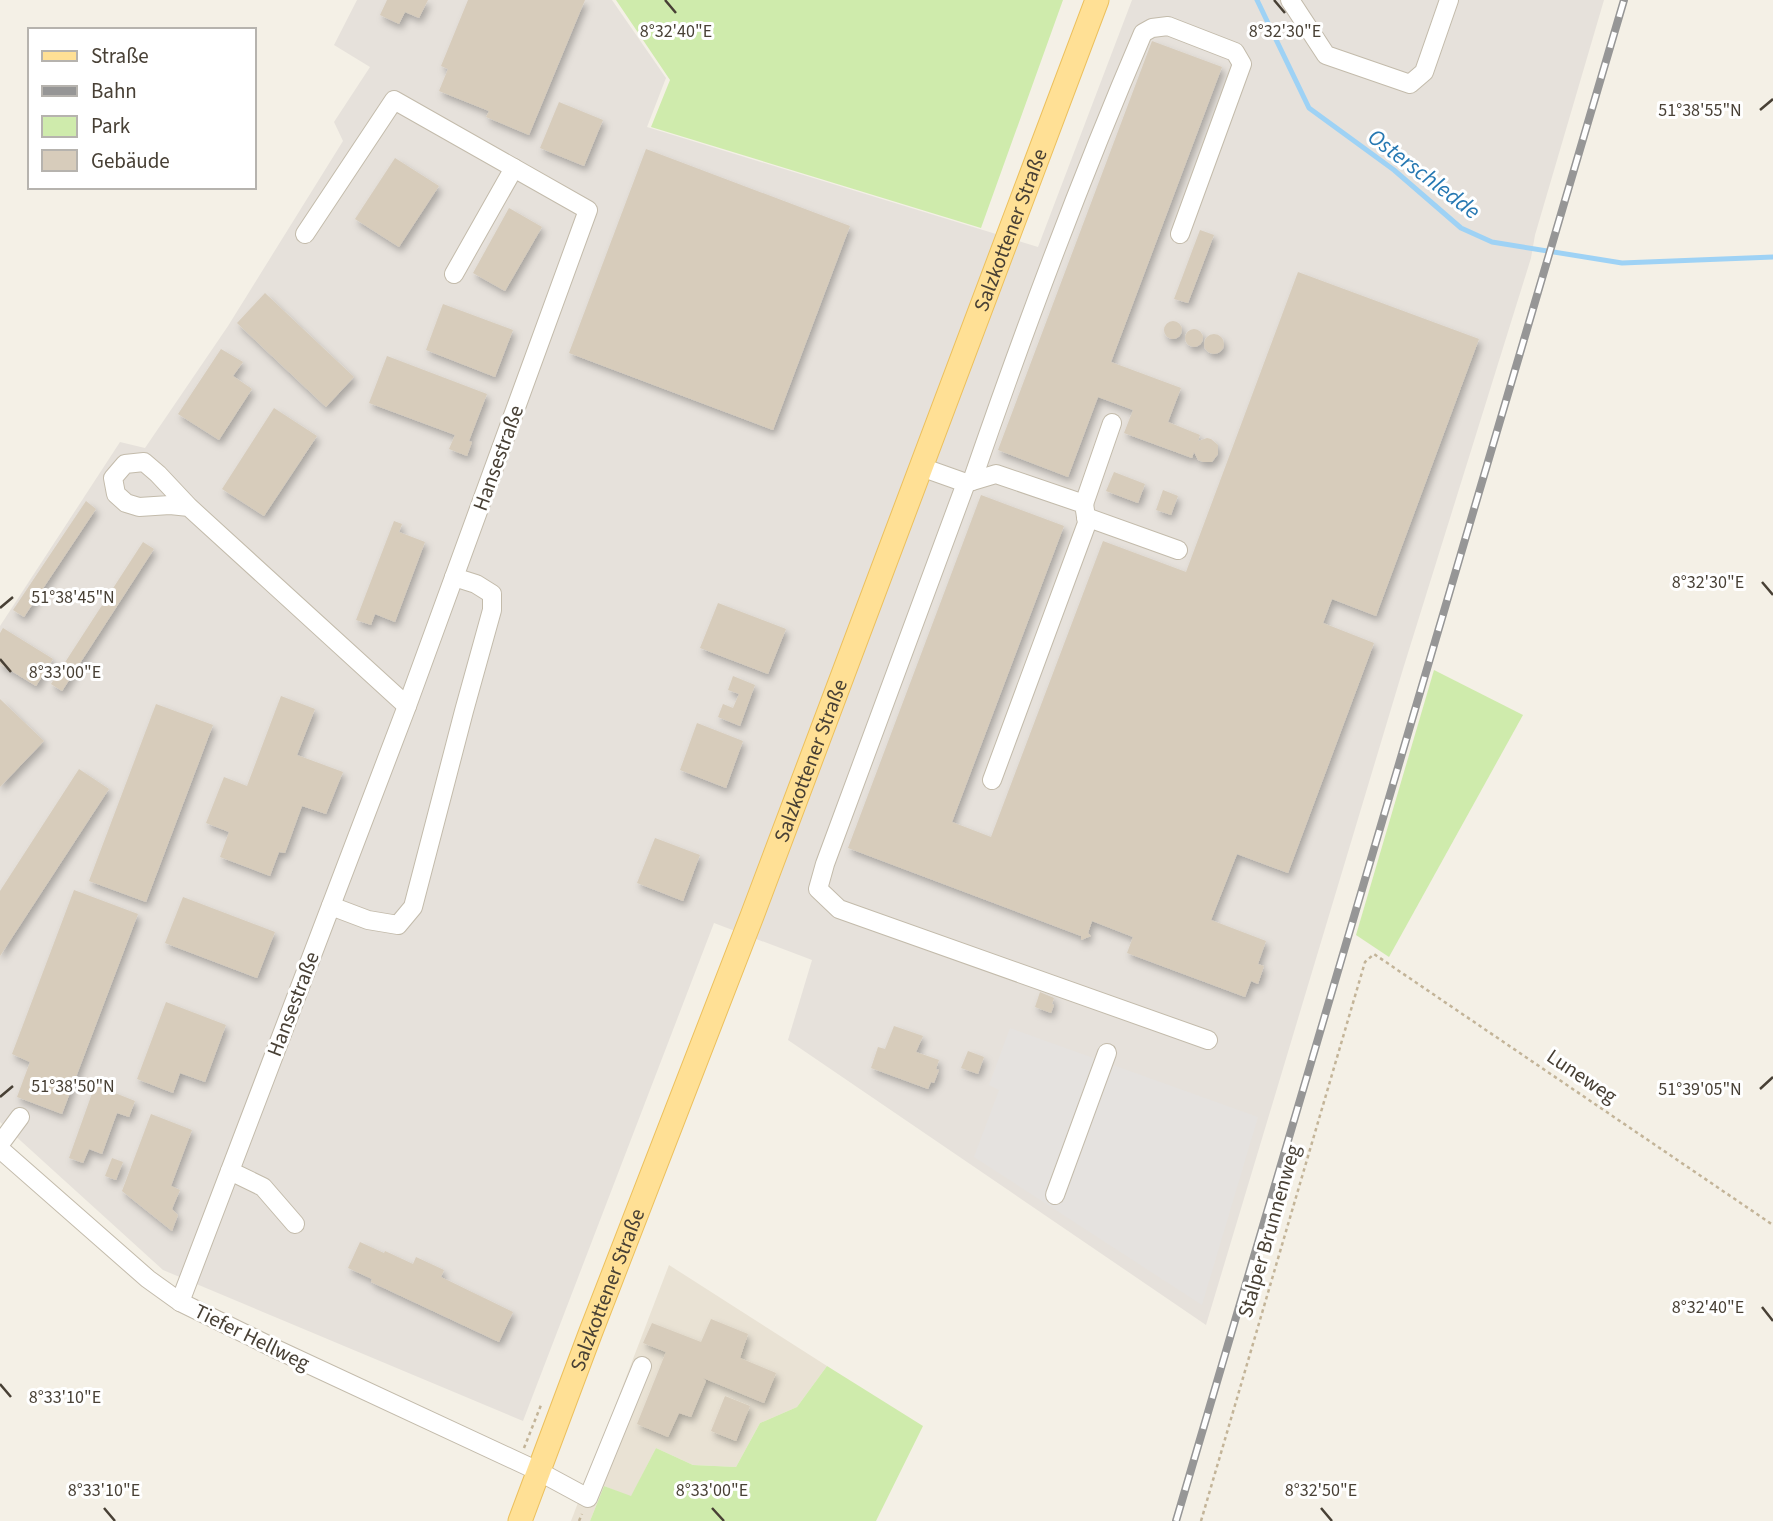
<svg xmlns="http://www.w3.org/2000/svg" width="1773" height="1521" font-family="'Source Sans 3',sans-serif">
<defs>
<filter id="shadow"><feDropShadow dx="3" dy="5" stdDeviation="3.5" flood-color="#0004"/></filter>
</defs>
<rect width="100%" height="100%" fill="#f4f0e6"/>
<path fill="#e9e2d4" d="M669 1265 827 1366 797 1407 760 1423 736 1467 693 1465 656 1448 631 1497 604 1486 590 1521H571Z"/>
<path fill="#e6e1db" d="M357 0H612L666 78 647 127 1038 247 1132 0H1604L1535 235 1531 258 1403 669 1206 1325 788 1040 812 960 714 923 523 1421 163 1270 0 1122V626L120 442 145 448 228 326 343 141 334 122 370 67 334 45Z"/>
<g fill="#cfebac">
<path d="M616 0H1063L981 228 651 127 670 80Z"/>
<path d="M1434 670 1523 715 1389 957 1356 935Z"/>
<path d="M827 1366 923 1426 876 1521H590L604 1486 631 1496 656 1448 693 1465 736 1467 760 1423 797 1407Z"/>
</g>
<path fill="#e5e2df" d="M1010 1028 1258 1117 1202 1305 974 1157 999 1090 989 1085Z"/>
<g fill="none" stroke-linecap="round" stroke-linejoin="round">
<path stroke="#9ed2f5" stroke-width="5" d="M1257 0 1309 108 1394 170 1461 228 1492 242 1622 263 1773 257"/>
</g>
<g fill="#d7ccbb" filter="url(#shadow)">
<path d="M387 0H428L419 18 405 12 399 24 380 15Z"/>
<path d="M468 0H585L529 135 486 117 489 111 439 91 448 69 441 66Z"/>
<path d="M1152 41 1222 67 1111 362 1181 388 1168 422 1200 435 1198 441 1207 438 1211 439 1218 445V454L1212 462H1203L1198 460 1194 452 1192 458 1124 433 1133 410 1098 397 1068 477 998 450Z"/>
<path d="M559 102 603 120 584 166 540 148Z"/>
<path d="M646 149 850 226 773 430 569 353Z"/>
<path d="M395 158 439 186 399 247 355 219Z"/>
<path d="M509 208 542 227 505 291 473 273Z"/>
<path d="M1200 230 1214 235 1188 303 1174 299Z"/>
<path d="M1298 272 1479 339 1376 616 1332 599 1323 623 1374 643 1288 873 1237 854 1211 920 1266 941 1258 964 1264 966 1258 984 1251 981 1245 997 1127 953 1133 937 1092 921 1088 933 1091 936 1081 940V936L848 848 981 495 1064 526 952 822 991 837 1103 541 1186 572Z"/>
<path d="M265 293 354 377 326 407 237 323Z"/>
<path d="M443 304 513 330 495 377 426 350Z"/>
<circle cx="1173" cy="330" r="9"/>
<circle cx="1194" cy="338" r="9"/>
<circle cx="1214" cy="344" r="10"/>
<path d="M221 349 243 362 233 376 252 389 219 440 178 414Z"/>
<path d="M387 356 487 394 469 441 472 442 467 456 449 449 455 435 369 403Z"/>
<path d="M274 408 317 436 264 516 222 489Z"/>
<path d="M1114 472 1145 484 1138 503 1106 491Z"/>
<path d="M1163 490 1178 496 1171 515 1156 510Z"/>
<path d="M86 501 96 509 24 617 13 610Z"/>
<path d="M394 521 402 524 399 532 425 542 395 622 375 614 371 625 356 620Z"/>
<path d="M143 542 154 549 62 691 51 684Z"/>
<path d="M718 603 786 629 768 674 700 648Z"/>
<path d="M3 628 53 659 36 686 0 664V633Z"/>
<path d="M733 676 755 685 740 726 718 717 723 704 733 708 739 694 728 690Z"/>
<path d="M281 696 315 709 297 755 343 772 326 814 302 806 285 853 279 852 270 876 220 857 229 832 206 823 224 777 247 786Z"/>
<path d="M0 699 44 741 0 787Z"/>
<path d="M156 704 213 725 146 902 89 881Z"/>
<path d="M697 723 743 741 726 788 680 770Z"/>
<path d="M79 769 109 789 0 956V891Z"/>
<path d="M655 838 700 855 683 901 637 883Z"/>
<path d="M74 890 138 914 62 1114 17 1097 30 1062 12 1054Z"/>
<path d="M183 897 275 932 257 978 165 943Z"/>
<path d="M1040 992 1054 998 1052 1004 1054 1005 1051 1013 1035 1007Z"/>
<path d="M166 1002 226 1025 205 1082 180 1073 173 1093 137 1079Z"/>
<path d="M894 1026 923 1036 916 1052 939 1060 936 1069 939 1070 934 1083 931 1082 928 1089 871 1068 878 1047 885 1049Z"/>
<path d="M968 1051 984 1057 978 1074 961 1068Z"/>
<path d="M95 1085 135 1101 129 1117 117 1113 102 1154 89 1149 83 1163 69 1158Z"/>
<path d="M151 1114 192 1130 171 1186 180 1190 172 1209 178 1215 172 1231 122 1191Z"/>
<path d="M112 1158 123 1162 116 1180 105 1176Z"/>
<path d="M360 1242 384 1253 385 1251 413 1264 416 1257 444 1270 441 1277 513 1312 499 1342 371 1282 372 1279 348 1268Z"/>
<path d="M711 1319 748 1334 740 1358 776 1373 764 1403 703 1378 706 1381 691 1417 679 1413 668 1437 637 1424 666 1352 643 1343 652 1323 701 1342Z"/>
<path d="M725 1396 750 1406 736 1441 711 1431Z"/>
</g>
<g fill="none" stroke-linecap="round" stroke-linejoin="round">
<g stroke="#c3bbab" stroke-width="20">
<g id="minor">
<path d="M1290 0 1326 55 1410 84 1424 72 1449 0"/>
<path d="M454 274 514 168"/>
<path d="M921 467 966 483 825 864 818 889 839 909 1208 1040"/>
<path d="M972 481C1024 330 1080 180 1143 33L1152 28 1168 26 1235 52 1242 64 1180 234"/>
<path d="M966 483 996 474 1084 504 1087 523 992 780"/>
<path d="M1084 504 1112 423"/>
<path d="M189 507 170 505 139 507 126 503 116 494 113 478 125 464 144 462 158 474 189 507 407 706"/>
<path d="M1086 517 1178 550"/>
<path d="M331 906 368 920 398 925 413 907 464 711 492 610V594L476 584 454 577"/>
<path d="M0 1144 20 1117"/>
<path d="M0 1149 148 1279 180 1302 278 1350 538 1471 588 1498 642 1366"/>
<path d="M230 1171 263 1187 295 1224"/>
<path d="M1055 1195 1107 1053"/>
<path d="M180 1302 407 706 588 210 394 100 305 234"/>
</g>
</g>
<g stroke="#ecc05d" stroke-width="25">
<g id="major">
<path id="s1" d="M520 1521 590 1334 752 916 1097 0"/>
</g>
</g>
<g stroke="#c3b498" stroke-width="2.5" stroke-dasharray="3.5 3.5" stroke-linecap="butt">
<path d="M524 1448 541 1405"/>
<path d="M579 1521 582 1514"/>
<path d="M1201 1521 1365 962 1374 954 1773 1225"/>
</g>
<use href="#minor" stroke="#fff" stroke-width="18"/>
<use href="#major" stroke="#ffe095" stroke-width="23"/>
<g stroke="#969696" stroke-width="8">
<path id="rail" d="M1176 1521 1624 0"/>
</g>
<use href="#rail" stroke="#fff" stroke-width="5" stroke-dasharray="16" stroke-linecap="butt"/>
</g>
<path fill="none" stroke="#484035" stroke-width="2.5" d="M665 0 676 13M1274 0 1285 13M1760 110 1773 99M1762 582 1773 595M0 608 13 597M0 659 11 672M1760 1089 1773 1077M0 1097 13 1086M1762 1307 1773 1321M0 1384 11 1397M104 1508 115 1521M712 1508 724 1521M1321 1508 1332 1521"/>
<g text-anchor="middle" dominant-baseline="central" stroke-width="6" stroke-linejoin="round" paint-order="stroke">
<g font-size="21" fill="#484035" stroke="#fff">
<text stroke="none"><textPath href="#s1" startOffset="1381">Salzkottener Straße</textPath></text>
<text transform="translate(498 458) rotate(-70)">Hansestraße</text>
<text stroke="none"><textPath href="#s1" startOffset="814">Salzkottener Straße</textPath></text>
<text transform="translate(293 1004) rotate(-69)">Hansestraße</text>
<text transform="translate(1582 1076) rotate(34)">Luneweg</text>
<text transform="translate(1269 1231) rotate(-74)">Stalper Brunnenweg</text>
<text stroke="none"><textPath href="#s1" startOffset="247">Salzkottener Straße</textPath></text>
<text transform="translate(252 1337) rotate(26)">Tiefer Hellweg</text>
</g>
<g font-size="23" font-style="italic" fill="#2678b2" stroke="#fff">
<text transform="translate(1424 174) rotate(37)">Osterschledde</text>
</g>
</g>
<g font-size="18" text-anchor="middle" fill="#484035" stroke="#fff" stroke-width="6" stroke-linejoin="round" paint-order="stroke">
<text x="676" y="37">8°32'40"E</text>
<text x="1285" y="37">8°32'30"E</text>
<text x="1700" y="116">51°38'55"N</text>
<text x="1708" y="588">8°32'30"E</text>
<text x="73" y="603">51°38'45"N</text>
<text x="65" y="678">8°33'00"E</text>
<text x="73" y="1092">51°38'50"N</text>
<text x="1700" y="1095">51°39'05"N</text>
<text x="1708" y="1313">8°32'40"E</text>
<text x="65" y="1403">8°33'10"E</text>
<text x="104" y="1496">8°33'10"E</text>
<text x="712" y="1496">8°33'00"E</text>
<text x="1321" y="1496">8°32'50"E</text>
</g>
<rect x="28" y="28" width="228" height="161" fill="#ffffff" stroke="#b6b3ae" stroke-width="2"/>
<rect x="42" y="51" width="35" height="10" fill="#ffe095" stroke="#b6b3ae" stroke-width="2"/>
<text x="91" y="63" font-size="21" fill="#484035">Straße</text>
<rect x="42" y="86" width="35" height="10" fill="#969696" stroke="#b6b3ae" stroke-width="2"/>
<text x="91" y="98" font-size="21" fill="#484035">Bahn</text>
<rect x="42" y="116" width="35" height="21" fill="#cfebac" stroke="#b6b3ae" stroke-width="2"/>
<text x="91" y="133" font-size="21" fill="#484035">Park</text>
<rect x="42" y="150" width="35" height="21" fill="#d7ccbb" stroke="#b6b3ae" stroke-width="2"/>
<text x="91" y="168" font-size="21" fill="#484035">Gebäude</text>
</svg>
